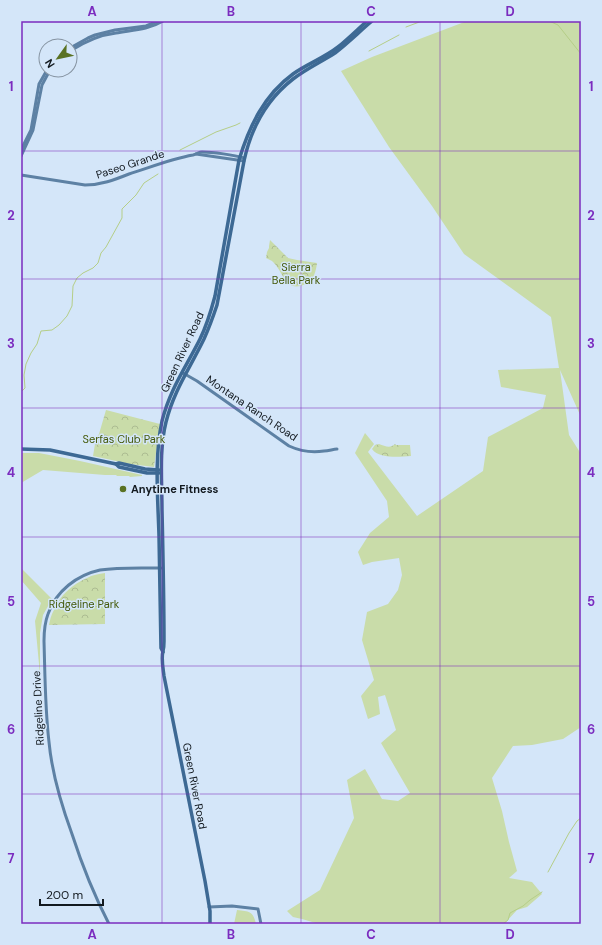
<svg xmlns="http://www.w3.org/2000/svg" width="602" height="945" font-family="'DM Sans',sans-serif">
<defs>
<pattern id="forest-crowns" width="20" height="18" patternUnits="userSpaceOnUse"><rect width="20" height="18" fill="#c9dca9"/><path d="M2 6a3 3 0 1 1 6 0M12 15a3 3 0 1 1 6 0" fill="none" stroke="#acbc91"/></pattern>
</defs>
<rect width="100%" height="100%" fill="#d4e6f9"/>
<g fill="#c9dca9">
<path d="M467 21H581V417L560 370 569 435 581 454V727L563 739 532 745 513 746 492 778 502 811 509 842 517 871 509 878 532 882 542 894 527 907 517 910 504 924H319L302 919 293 917 287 911 320 890 354 818 347 780 365 769 382 799 398 801 410 793 381 743 396 730 385 695 378 697 380 714 368 719 361 696 374 680 362 640 367 612 388 604 398 590 402 575 399 558 372 562 363 565 358 552 370 533 389 517 387 501 355 453 365 433 374 444 368 452 417 516 483 471 488 437 543 408 546 395 501 387 498 370 559 368 551 317 464 254 432 206 389 147 341 71 372 57Z"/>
<path d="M21 453H39L80 461 142 475V476L130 477 129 476H117L116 475H105L43 470 21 483Z"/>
<path d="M21 568 52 599 43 615 40 633V675L35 621 41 603 21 580Z"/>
<path d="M237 910C249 912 253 910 256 924H234Z"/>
</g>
<g fill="url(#forest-crowns)">
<path d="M270 240 288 258 297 260 317 263C316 271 314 280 306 284 284 294 284 271 272 261 270 260 268 259 266 258L267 252 269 248V246Z"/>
<path d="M106 410 160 424 154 467 130 464 93 456 96 438 99 434Z"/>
<path d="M379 444C385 446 390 449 395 444L396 445H410L411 456C400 457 379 459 372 449L375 445Z"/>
<path d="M105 573V624L49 625C50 620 51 615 54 610 59 596 73 584 87 578 92 575 99 574 105 573Z"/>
</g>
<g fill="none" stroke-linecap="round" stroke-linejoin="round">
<g stroke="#b5ce87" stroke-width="1">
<path d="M549 21 558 25 581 54"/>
<path d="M406 27 422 21"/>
<path d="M369 51 399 35"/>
<path d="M180 150 216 132 236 125 240 123"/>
<path d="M21 392 25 388 24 375 26 364 31 353 37 344 41 331 52 330 59 325 67 316 72 306 73 286 77 278 83 273 93 268 98 263 101 253 106 247 122 218V209L136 195 144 183 158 174"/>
<path d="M548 872 569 833 577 821 581 818"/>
<path d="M503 924 508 920 510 913 523 906 530 900 542 892"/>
</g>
<g stroke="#5d81a4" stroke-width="3">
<path d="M70 48 88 38 95 35 115 30 146 26 158 21"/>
<path d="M70 51C84 42 99 35 116 33 133 30 148 30 163 21"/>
<path d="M21 150 31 130 39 84 47 70"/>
<path d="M196 154 244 161"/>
<path d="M21 156 33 130 42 85 50 70"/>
<path d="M21 175 85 185C101 185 114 180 129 174 151 167 171 159 193 155 197 154 199 152 202 152 213 152 234 155 244 158"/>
<path d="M183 373 197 381 289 446C300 451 312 453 324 451 329 451 333 449 337 449"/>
<path d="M209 907 232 906 258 909 261 924"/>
<path d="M109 924C94 895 82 865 72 834 61 804 52 774 49 742 45 709 45 674 44 641 44 632 45 622 48 614 56 591 77 575 100 570 119 567 142 568 161 568"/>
</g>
<g stroke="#3d6994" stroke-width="3.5">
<path d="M21 449 50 450 116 464 119 463 145 469 159 470"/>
<path d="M116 464 119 467 147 473H159"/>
<path d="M163 652 161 648C160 611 160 574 159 536 158 499 154 458 162 421 170 389 186 367 200 339 207 325 211 311 215 296L239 160C249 127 264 95 293 74 307 64 324 58 338 47 348 39 357 30 367 21"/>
<path d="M210 924V911L205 881 164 676C163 668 161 659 163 651 164 647 164 646 164 641 164 598 163 554 162 510 162 481 159 450 166 422 174 390 190 368 204 339 209 328 213 317 217 305L244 161C251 128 266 100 293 79 306 69 321 62 335 53 348 43 359 32 372 21"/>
</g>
</g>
<path fill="none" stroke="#7b2cbf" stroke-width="1" stroke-opacity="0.55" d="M162 21V924M301 21V924M440 21V924M21 151H581M21 279H581M21 408H581M21 537H581M21 666H581M21 794H581"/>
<circle fill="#5a7223" stroke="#d4e6f9" stroke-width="1.5" cx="123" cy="489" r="4"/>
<g text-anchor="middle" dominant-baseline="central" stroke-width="3" stroke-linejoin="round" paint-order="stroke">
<g font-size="11" fill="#12191f" stroke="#d4e6f9">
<text transform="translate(130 164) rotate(-18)">Paseo Grande</text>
<text transform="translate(182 352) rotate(-65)">Green River Road</text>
<text transform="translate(252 408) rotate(34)">Montana Ranch Road</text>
<text transform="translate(38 708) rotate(-93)">Ridgeline Drive</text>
<text transform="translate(195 786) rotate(79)">Green River Road</text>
</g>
<g font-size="11" fill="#455a0a" stroke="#d4e6f9">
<text x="296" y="267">Sierra<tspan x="296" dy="13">Bella Park</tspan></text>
<text x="124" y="439">Serfas Club Park</text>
<text x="84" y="604">Ridgeline Park</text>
</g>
<g font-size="11" font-weight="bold" fill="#12191f" stroke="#d4e6f9" text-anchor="start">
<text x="131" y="489">Anytime Fitness</text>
</g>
</g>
<rect width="602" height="945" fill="none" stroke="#d4e6f9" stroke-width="44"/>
<g transform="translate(58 58) rotate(237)"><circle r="19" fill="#d4e6f9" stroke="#8694a2"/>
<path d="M0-3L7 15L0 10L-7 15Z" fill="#5a7223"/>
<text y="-6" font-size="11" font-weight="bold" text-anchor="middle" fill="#12191f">N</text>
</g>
<path d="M40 899v6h63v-6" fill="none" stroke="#12191f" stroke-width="2"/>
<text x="46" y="899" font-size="12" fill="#12191f" stroke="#d4e6f9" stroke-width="3" paint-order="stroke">200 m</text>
<rect x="22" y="22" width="558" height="901" fill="none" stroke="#7b2cbf" stroke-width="1.5"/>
<g font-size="13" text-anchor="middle" font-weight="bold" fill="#7b2cbf">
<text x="92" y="16">A</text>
<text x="231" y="16">B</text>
<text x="371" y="16">C</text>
<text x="510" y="16">D</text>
<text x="11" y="91">1</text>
<text x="591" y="91">1</text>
<text x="11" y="220">2</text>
<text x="591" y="220">2</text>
<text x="11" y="348">3</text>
<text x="591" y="348">3</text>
<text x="11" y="477">4</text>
<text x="591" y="477">4</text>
<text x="11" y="606">5</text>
<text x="591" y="606">5</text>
<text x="11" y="734">6</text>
<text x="591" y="734">6</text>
<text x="11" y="863">7</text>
<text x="591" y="863">7</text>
<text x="92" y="939">A</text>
<text x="231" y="939">B</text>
<text x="371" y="939">C</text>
<text x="510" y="939">D</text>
</g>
</svg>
